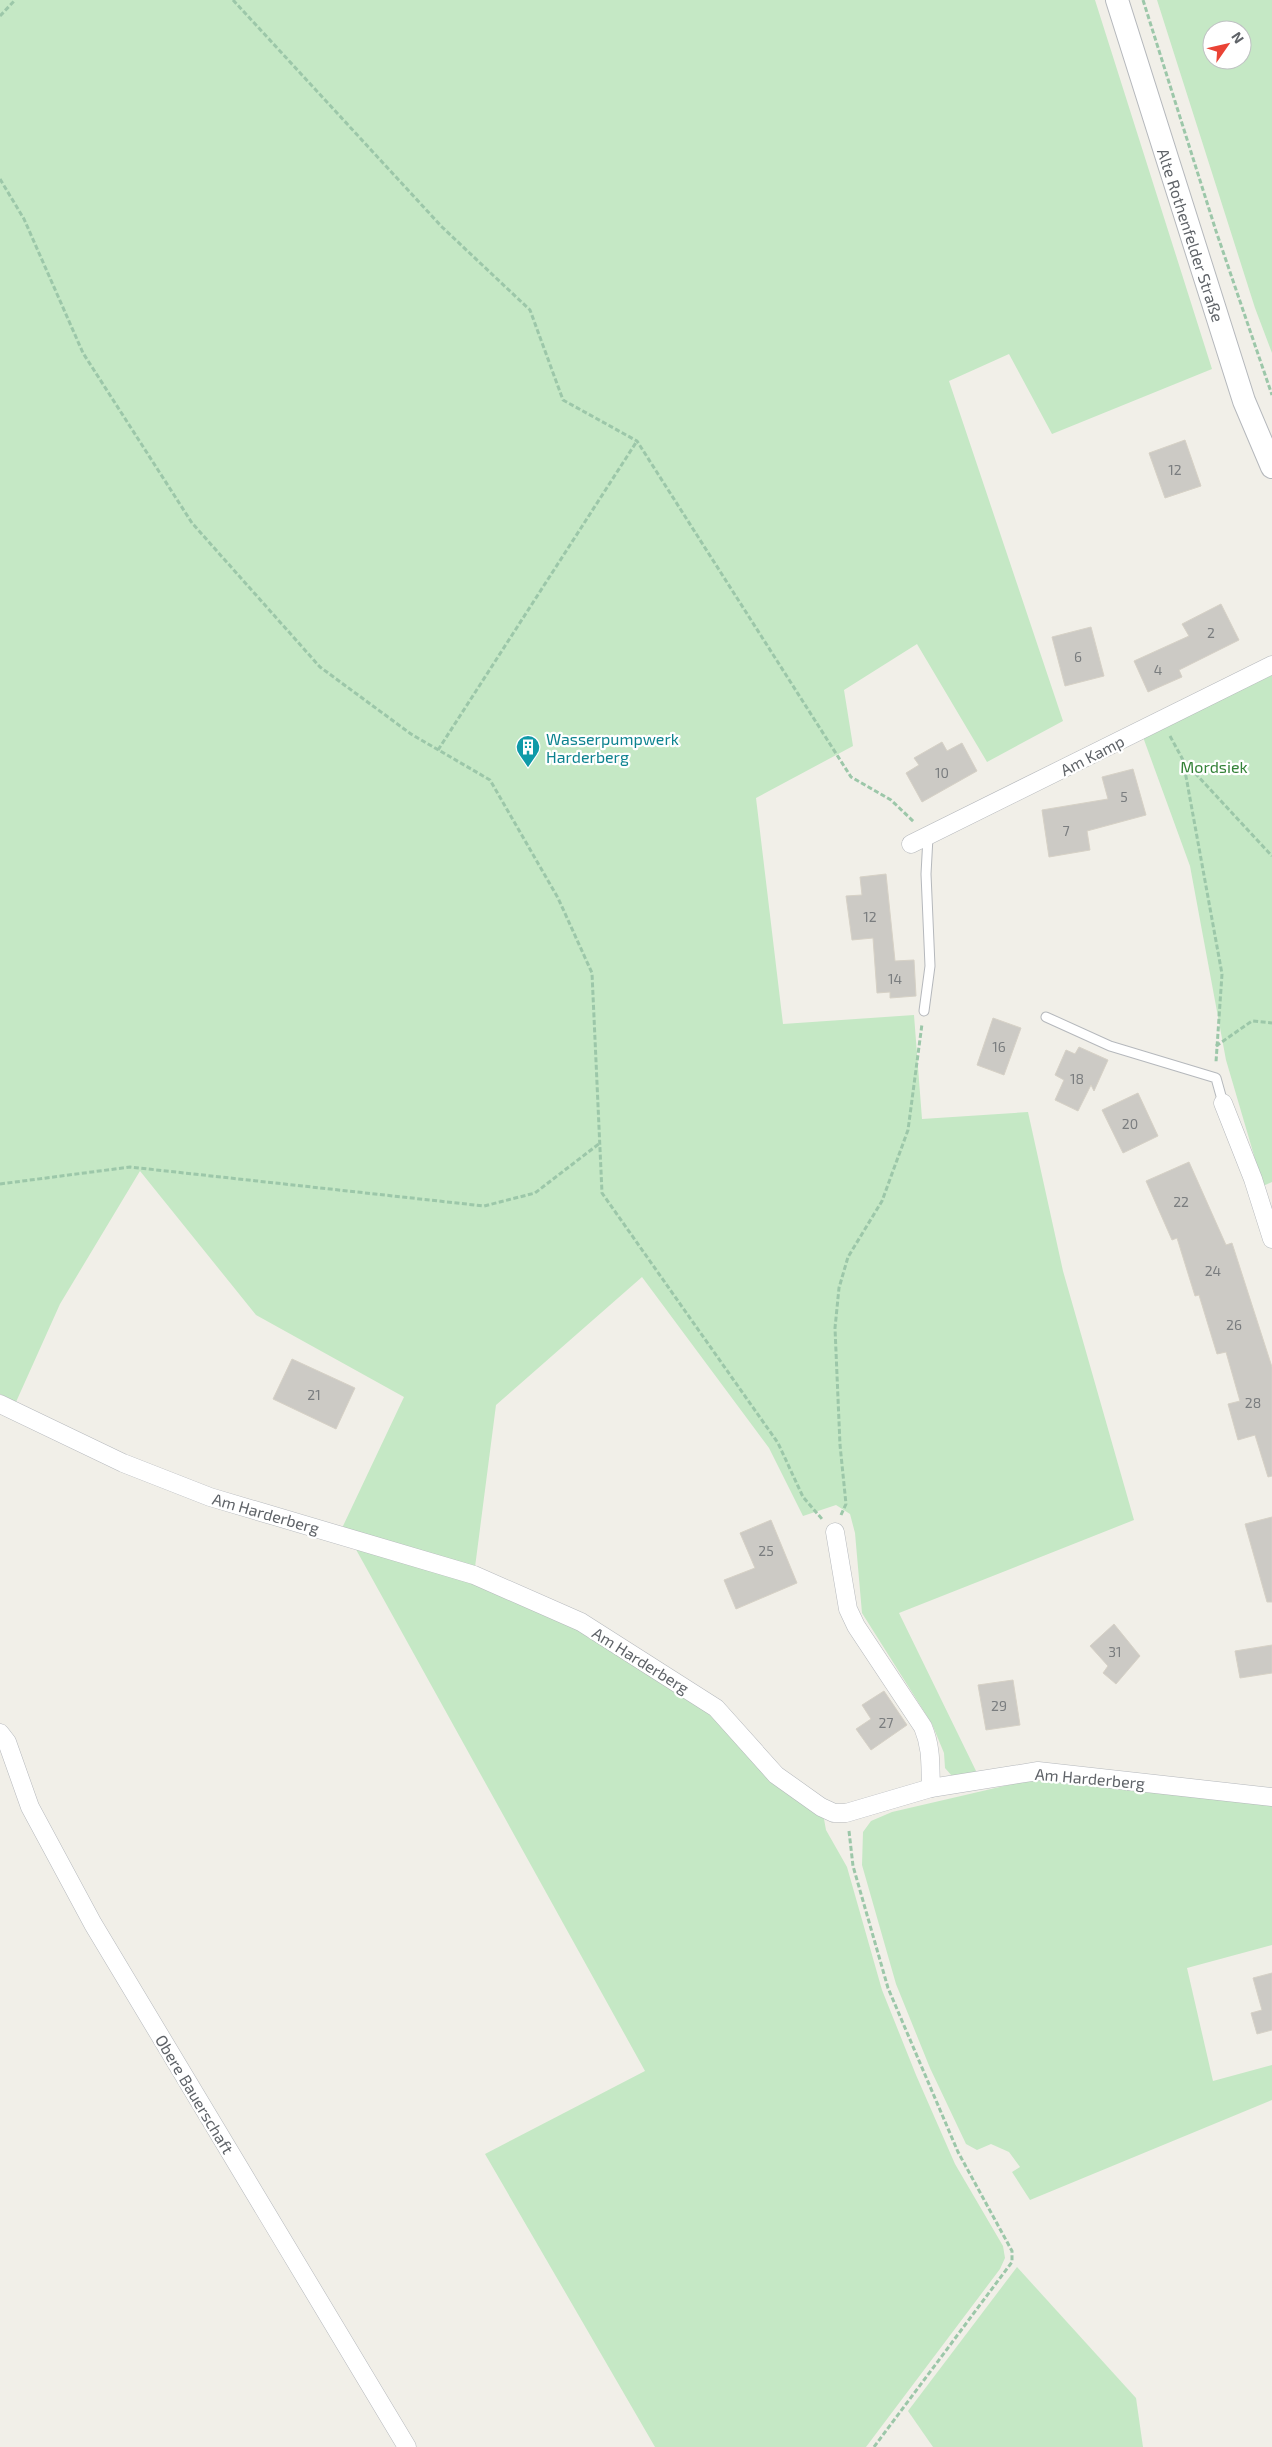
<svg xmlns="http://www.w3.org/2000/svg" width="1272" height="2447" font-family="'Exo 2',sans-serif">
<rect width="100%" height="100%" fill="#f1efe8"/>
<g fill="#c5e8c5" fill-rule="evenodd">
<path d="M0 0H1095L1212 369 1052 434 1009 354 949 381 1063 721 987 762 917 644 844 690 853 746 756 798 783 1024 914 1015 922 1119 1028 1112 1063 1271 1134 1520 899 1613 977 1773 952 1776 945 1768 944 1753 932 1724 862 1613 855 1533 850 1514 836 1505 803 1516 769 1448 642 1277 496 1405 474 1575 581 1622 716 1708 804 1794 824 1819 826 1830 847 1867 882 1990 916 2075 955 2164 1003 2246 1005 2258 1000 2269 866 2447H655L485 2154 645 2071 343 1526 404 1397 256 1315 140 1171 60 1304 16 1402 0 1394Z"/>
<path d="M1157 0H1272V353L1255 308ZM1212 30H1242V60H1212Z"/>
<path d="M1272 675V1182L1263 1186 1226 1060 1190 866 1143 737Z"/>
<path d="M1039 1778 1272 1805V1945L1187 1968 1213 2081 1272 2065V2100L1030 2200 1012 2172 1020 2167 1009 2152 991 2144 977 2150 966 2144 930 2068 896 1984 862 1865 863 1832 871 1821 892 1812Z"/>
<path d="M1017 2267 1136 2398 1143 2447H933L908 2411Z"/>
</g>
<g fill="#cccac5" stroke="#d6d1c6">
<path d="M1185 440 1201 486 1165 498 1149 453Z"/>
<path d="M1221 604 1239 640 1179 670 1182 677 1148 692 1134 661 1189 636 1182 624Z"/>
<path d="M1091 627 1104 676 1065 686 1052 637Z"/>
<path d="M942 742 947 751 962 743 977 771 922 802 906 773 919 765 914 758Z"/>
<path d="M1133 769 1146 815 1087 831 1090 850 1049 857 1042 810 1108 799 1102 777Z"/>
<path d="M886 874 895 961 914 960 916 996 890 998V992L877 993 873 938 852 940 846 896 862 895 860 877Z"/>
<path d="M993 1018 1021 1028 1004 1075 977 1065Z"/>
<path d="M1079 1047 1108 1060 1094 1091 1091 1085 1078 1111 1055 1100 1064 1080 1055 1075 1066 1050 1075 1054Z"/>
<path d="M1138 1093 1158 1136 1123 1153 1102 1110Z"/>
<path d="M1189 1162 1226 1245 1232 1243 1272 1367V1476L1268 1477 1255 1435 1238 1440 1228 1404 1240 1401 1226 1352 1217 1354 1199 1295 1195 1296 1177 1238 1172 1240 1146 1181Z"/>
<path d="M292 1359 355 1388 336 1429 273 1399Z"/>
<path d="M1272 1517V1602H1267L1245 1524Z"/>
<path d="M771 1520 797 1583 736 1609 724 1580 755 1568 740 1533Z"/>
<path d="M1114 1624 1140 1656 1116 1684 1103 1673 1108 1666 1090 1646Z"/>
<path d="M1272 1645V1673L1240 1678 1235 1651Z"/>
<path d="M1013 1680 1020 1725 986 1730 978 1685Z"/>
<path d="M884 1691 907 1725 871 1750 856 1729 871 1719 862 1705Z"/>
<path d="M1272 1973V2030L1257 2034 1251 2013 1262 2010 1253 1978Z"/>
</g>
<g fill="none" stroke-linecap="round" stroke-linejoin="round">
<g stroke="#b5b8bc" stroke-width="11">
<g id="service">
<path d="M924 1011 930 966 926 874 928 837"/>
<path d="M1046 1017 1110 1046 1216 1078 1223 1103"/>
</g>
</g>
<g stroke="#b5b8bc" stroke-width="19">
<g id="minor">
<path d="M911 844 1272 665"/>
<path d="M1223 1103 1253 1179 1272 1239"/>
<path d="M0 1404 123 1463 210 1497 474 1575 581 1622 716 1708 776 1775 821 1807 834 1813H846L931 1788 1038 1771 1272 1797"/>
<path d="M835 1532 848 1609 856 1626 923 1727C932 1749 930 1765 931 1788"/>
<path d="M0 1733 7 1742 30 1807 93 1924 407 2447"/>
</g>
</g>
<g stroke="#b5b8bc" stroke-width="24">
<path id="tertiary" d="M1117 0 1244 401 1272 467"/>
</g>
<g stroke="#9cc7a9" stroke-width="3" stroke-dasharray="5 2.5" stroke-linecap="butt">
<path d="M233 0 442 227 530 310 563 400 637 441 851 777 891 800 914 822"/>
<path d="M1143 0 1216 231 1272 395"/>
<path d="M0 16 15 0"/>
<path d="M0 179 24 219 83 353 192 523 320 667 411 734 490 780 558 898 592 973 602 1193 778 1443 803 1497 822 1519"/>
<path d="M1170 736 1183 760 1272 856"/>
<path d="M438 750 637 441"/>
<path d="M1183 760 1222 974 1216 1062"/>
<path d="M1216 1046 1252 1021 1272 1023"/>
<path d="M0 1184 130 1167 484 1206 535 1193 600 1143"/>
<path d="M841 1515 846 1504 840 1445 835 1328 839 1288 848 1257 882 1201 908 1130 922 1024"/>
<path d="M849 1831 853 1866 888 1988 958 2152 1012 2251V2262L874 2447"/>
</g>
<use href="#service" stroke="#fff" stroke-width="9"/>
<use href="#minor" stroke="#fff" stroke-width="18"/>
<use href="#tertiary" stroke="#fff" stroke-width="22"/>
</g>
<defs>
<g id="building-pin" transform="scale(1.25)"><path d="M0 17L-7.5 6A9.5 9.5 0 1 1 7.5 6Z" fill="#0f9aa8" stroke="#fff"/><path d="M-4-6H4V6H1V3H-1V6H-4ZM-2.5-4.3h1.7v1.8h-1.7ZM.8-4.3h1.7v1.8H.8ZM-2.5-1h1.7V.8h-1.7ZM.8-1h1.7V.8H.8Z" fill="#fff"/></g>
</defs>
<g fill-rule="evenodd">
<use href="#building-pin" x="528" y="747"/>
</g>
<g text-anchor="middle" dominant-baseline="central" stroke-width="4.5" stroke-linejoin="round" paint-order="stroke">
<g font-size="14" fill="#7a7d7f">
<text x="1175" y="469">12</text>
<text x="1211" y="632">2</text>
<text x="1078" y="656">6</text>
<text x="1158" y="669">4</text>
<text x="942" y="772">10</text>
<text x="1124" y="796">5</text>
<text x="1066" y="830">7</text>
<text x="870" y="916">12</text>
<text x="895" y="978">14</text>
<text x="999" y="1046">16</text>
<text x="1077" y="1078">18</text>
<text x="1130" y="1123">20</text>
<text x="1181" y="1201">22</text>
<text x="1213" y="1270">24</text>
<text x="1234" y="1324">26</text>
<text x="314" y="1394">21</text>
<text x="1253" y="1402">28</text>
<text x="766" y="1550">25</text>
<text x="1115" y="1651">31</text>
<text x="999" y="1705">29</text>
<text x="886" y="1722">27</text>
</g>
<g font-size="16" fill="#5f6368" stroke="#fff">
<text transform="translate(1191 235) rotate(72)">Alte Rothenfelder Straße</text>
<text transform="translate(1092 755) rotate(-27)">Am Kamp</text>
<text transform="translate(266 1513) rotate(16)">Am Harderberg</text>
<text transform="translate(641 1660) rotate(32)">Am Harderberg</text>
<text transform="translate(1090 1778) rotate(5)">Am Harderberg</text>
<text transform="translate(195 2094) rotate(59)">Obere Bauerschaft</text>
</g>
<g font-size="16" fill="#0d838f" stroke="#fff" text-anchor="start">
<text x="546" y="738">Wasserpumpwerk<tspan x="546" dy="18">Harderberg</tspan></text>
</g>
<g font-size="16" fill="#348238" stroke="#fff">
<text x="1214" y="766">Mordsiek</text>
</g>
</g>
<g transform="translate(1227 45) rotate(56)"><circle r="24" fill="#ffffff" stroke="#bfc1c3"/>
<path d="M0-4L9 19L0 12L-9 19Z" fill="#ea4335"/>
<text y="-8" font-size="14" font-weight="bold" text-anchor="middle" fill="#5f6368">N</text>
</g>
</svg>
